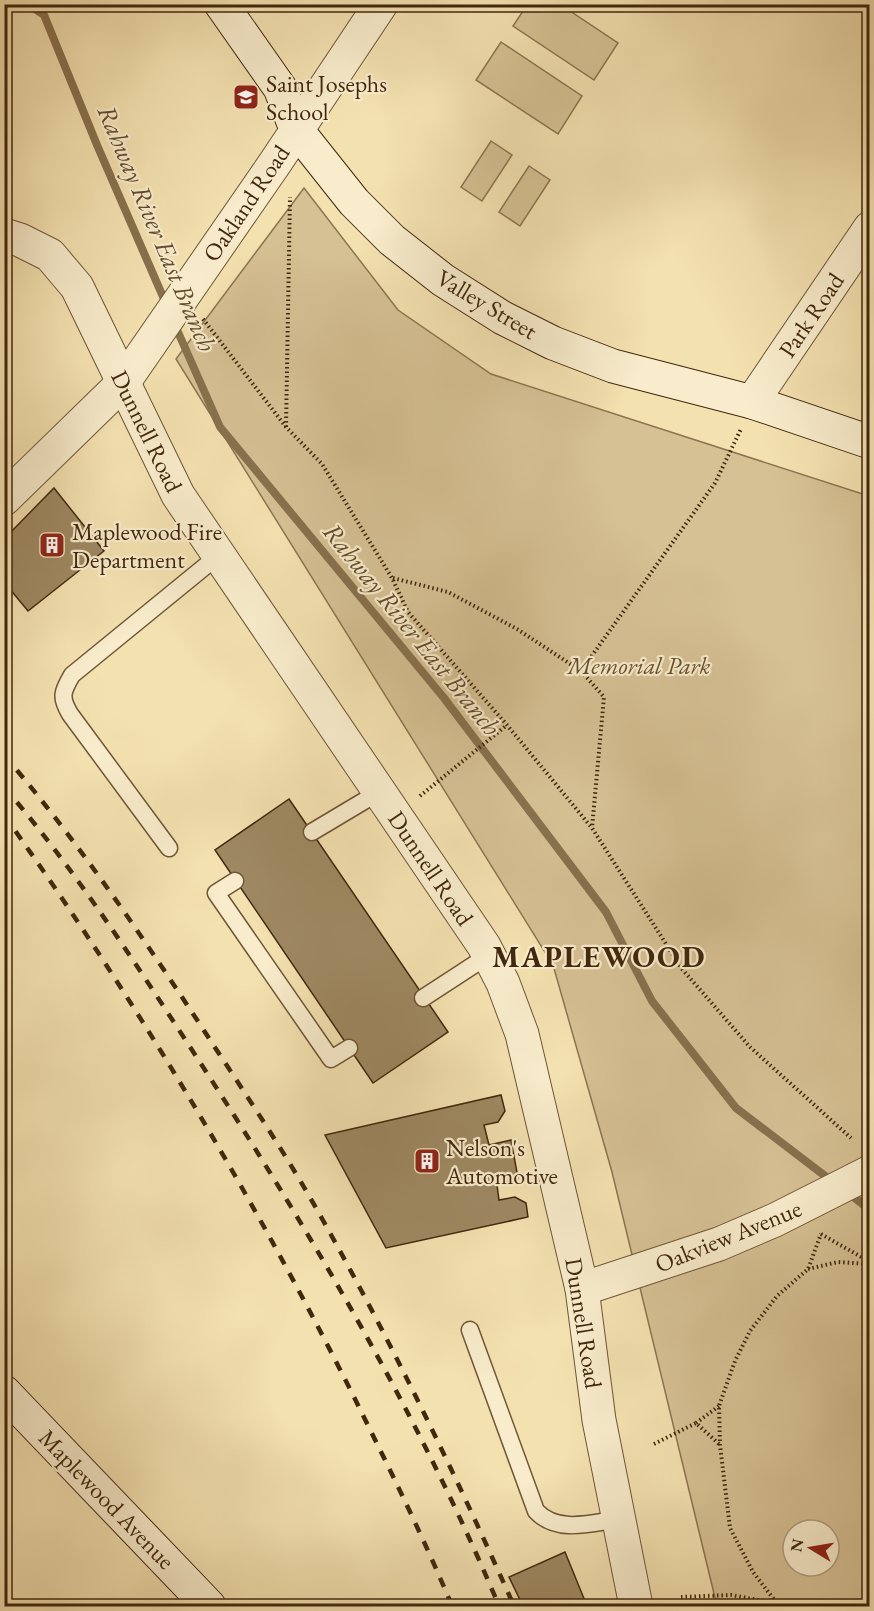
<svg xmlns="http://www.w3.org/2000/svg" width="874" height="1611" font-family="'EB Garamond',serif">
<rect width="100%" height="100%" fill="#f4e1b0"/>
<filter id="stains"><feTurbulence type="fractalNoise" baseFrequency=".00333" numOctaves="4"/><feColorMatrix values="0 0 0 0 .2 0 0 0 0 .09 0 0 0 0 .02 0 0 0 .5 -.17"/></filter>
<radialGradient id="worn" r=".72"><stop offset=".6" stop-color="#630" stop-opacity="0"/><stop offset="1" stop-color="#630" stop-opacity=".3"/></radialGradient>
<g fill="#d6c194" stroke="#8c7451" stroke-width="1.5" fill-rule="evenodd">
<path d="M527 5H561L618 43 594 80 513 26Z"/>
<path d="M501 42 582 96 558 134 476 80Z"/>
<path d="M491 141 512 155 482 201 461 187Z"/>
<path d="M529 166 550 180 520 226 499 212Z"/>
<path d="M304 188 398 310 491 374 869 496V1606H717L612 1172 553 965 176 359ZM793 1530H829V1566H793Z"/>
</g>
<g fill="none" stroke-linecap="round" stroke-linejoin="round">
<g stroke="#88714e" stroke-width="8">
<path d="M27 4 44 15 97 145 167 306"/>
<path d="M174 323 220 427 444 698 606 912 652 1001 736 1108 833 1182"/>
<path d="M846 1191 870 1210"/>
</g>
</g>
<g fill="#9e8862" stroke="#41270e" stroke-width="1.5">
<path d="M54 488 104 551 28 611 4 582V539Z"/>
<path d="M289 799 448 1032 373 1083 215 850Z"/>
<path d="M501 1095 505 1111 498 1122 484 1125 489 1145 511 1140 518 1178 497 1185 499 1200 515 1197 526 1203 528 1217 386 1248 325 1135Z"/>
<path d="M565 1552 587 1606H523L509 1577Z"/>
</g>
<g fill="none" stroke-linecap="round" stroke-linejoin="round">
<g stroke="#6e5636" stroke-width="19">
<g id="lane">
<path d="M312 832 379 792"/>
<path d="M169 848 70 714C60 697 62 692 72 675L219 555"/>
<path d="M235 881 216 893 331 1059 349 1048"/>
<path d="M423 998 489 955"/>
<path d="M470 1330 536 1511C557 1534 592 1523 619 1519"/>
</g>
</g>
<g stroke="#6e5636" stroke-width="35">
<g id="street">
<path d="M4 235 20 240 50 255 77 287 178 495 484 946 503 983 522 1034 582 1289 599 1420 636 1606"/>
<path d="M752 402 870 228"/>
<path d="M4 499 123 383 275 163 381 4"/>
<path d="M582 1289 719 1244 775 1220 870 1172"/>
</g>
</g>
<g stroke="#41270e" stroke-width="35">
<g id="secondary">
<path d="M221 4 280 88 296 129 354 202 392 240 443 280 503 318 553 343 613 366 752 402 870 442"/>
<path d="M4 1392 209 1606"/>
</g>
</g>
<g stroke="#41270e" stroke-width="4" stroke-dasharray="1.5 3" stroke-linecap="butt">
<path d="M203 319 286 427 322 464 392 578 408 612 507 725 592 828 682 969 750 1047 851 1138"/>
<path d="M286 427 290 197"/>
<path d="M393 578 448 592 517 629 581 671 604 697 592 828"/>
<path d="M581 671 715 483 741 429"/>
<path d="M420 796 507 725"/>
<path d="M821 1234 870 1262"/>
<path d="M808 1269 838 1262 870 1264"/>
<path d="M696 1423 719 1406"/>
<path d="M654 1444 696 1423 719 1444"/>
<path d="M681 1597 731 1595 775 1603"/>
<path d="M779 1606 753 1572 730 1528 720 1445 719 1406 735 1361 750 1331 777 1296 808 1269 821 1234"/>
</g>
<use href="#lane" stroke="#f8eccc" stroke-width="16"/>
<use href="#street" stroke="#f8eccc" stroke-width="33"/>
<use href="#secondary" stroke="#f8eccc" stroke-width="33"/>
<g stroke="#41270e" stroke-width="4.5" stroke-dasharray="10 10" stroke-linecap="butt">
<path d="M4 755C77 840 140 933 201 1026 240 1086 281 1146 316 1208 389 1337 454 1471 514 1606"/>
<path d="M4 787C74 868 134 961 192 1050 308 1228 417 1411 499 1606"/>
<path d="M4 815C136 1000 253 1196 355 1399 389 1468 423 1536 452 1606"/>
</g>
</g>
<defs>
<g id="school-square" transform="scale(1.35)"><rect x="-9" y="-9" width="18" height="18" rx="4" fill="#8f2418" stroke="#f8eccc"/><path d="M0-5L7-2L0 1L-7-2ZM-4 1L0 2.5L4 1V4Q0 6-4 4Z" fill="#fff"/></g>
<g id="building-square" transform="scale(1.35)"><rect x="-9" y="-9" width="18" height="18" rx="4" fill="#8f2418" stroke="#f8eccc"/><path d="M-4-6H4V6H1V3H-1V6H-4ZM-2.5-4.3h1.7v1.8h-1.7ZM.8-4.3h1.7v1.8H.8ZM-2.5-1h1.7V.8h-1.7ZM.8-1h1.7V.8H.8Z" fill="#fff"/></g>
</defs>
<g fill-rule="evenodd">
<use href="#school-square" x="246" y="97"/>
<use href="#building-square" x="52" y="545"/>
<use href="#building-square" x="427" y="1161"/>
</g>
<g text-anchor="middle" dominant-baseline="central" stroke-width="4.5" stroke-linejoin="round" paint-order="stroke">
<g font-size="24" fill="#41270e" stroke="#f8eccc" text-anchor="start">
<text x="266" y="83">Saint Josephs<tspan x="266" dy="28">School</tspan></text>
<text x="72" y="531">Maplewood Fire<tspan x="72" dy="28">Department</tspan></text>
<text x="446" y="1147">Nelson's<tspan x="446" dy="28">Automotive</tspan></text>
</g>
<g font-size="24" fill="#41270e" stroke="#f8eccc">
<text transform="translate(246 203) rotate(-56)">Oakland Road</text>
<text transform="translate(487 304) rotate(31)">Valley Street</text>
<text transform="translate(811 315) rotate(-56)">Park Road</text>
<text transform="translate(147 431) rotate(64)">Dunnell Road</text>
<text transform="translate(431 868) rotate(56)">Dunnell Road</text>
<text transform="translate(728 1236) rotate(-22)">Oakview Avenue</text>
<text transform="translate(584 1323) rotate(81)">Dunnell Road</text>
<text transform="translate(107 1499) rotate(46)">Maplewood Avenue</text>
</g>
<g font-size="24" font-style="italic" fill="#664e30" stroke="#f8eccc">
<text x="639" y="665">Memorial Park</text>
</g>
<g font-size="26" font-style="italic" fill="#644c2e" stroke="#f8eccc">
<text transform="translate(157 228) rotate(67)">Rahway River East Branch</text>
<text transform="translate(412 629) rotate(51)">Rahway River East Branch</text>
</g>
<g font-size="30" font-weight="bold" letter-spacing="1.5" fill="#41270e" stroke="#f8eccc">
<text x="599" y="956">MAPLEWOOD</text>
</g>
</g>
<rect width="874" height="1611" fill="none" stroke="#f4e1b0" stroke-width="24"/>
<rect x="6" y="6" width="862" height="1599" fill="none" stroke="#41270e" stroke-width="3"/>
<rect x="12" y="12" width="850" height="1587" fill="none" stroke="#41270e" stroke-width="1.5"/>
<g transform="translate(811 1548) rotate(281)"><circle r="28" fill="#f8eccc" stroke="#af9d80" stroke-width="1.5"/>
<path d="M0-4.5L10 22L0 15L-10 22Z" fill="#8f2418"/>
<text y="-9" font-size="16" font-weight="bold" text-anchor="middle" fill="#41270e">N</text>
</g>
<rect width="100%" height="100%" filter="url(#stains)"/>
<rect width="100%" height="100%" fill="url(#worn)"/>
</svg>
